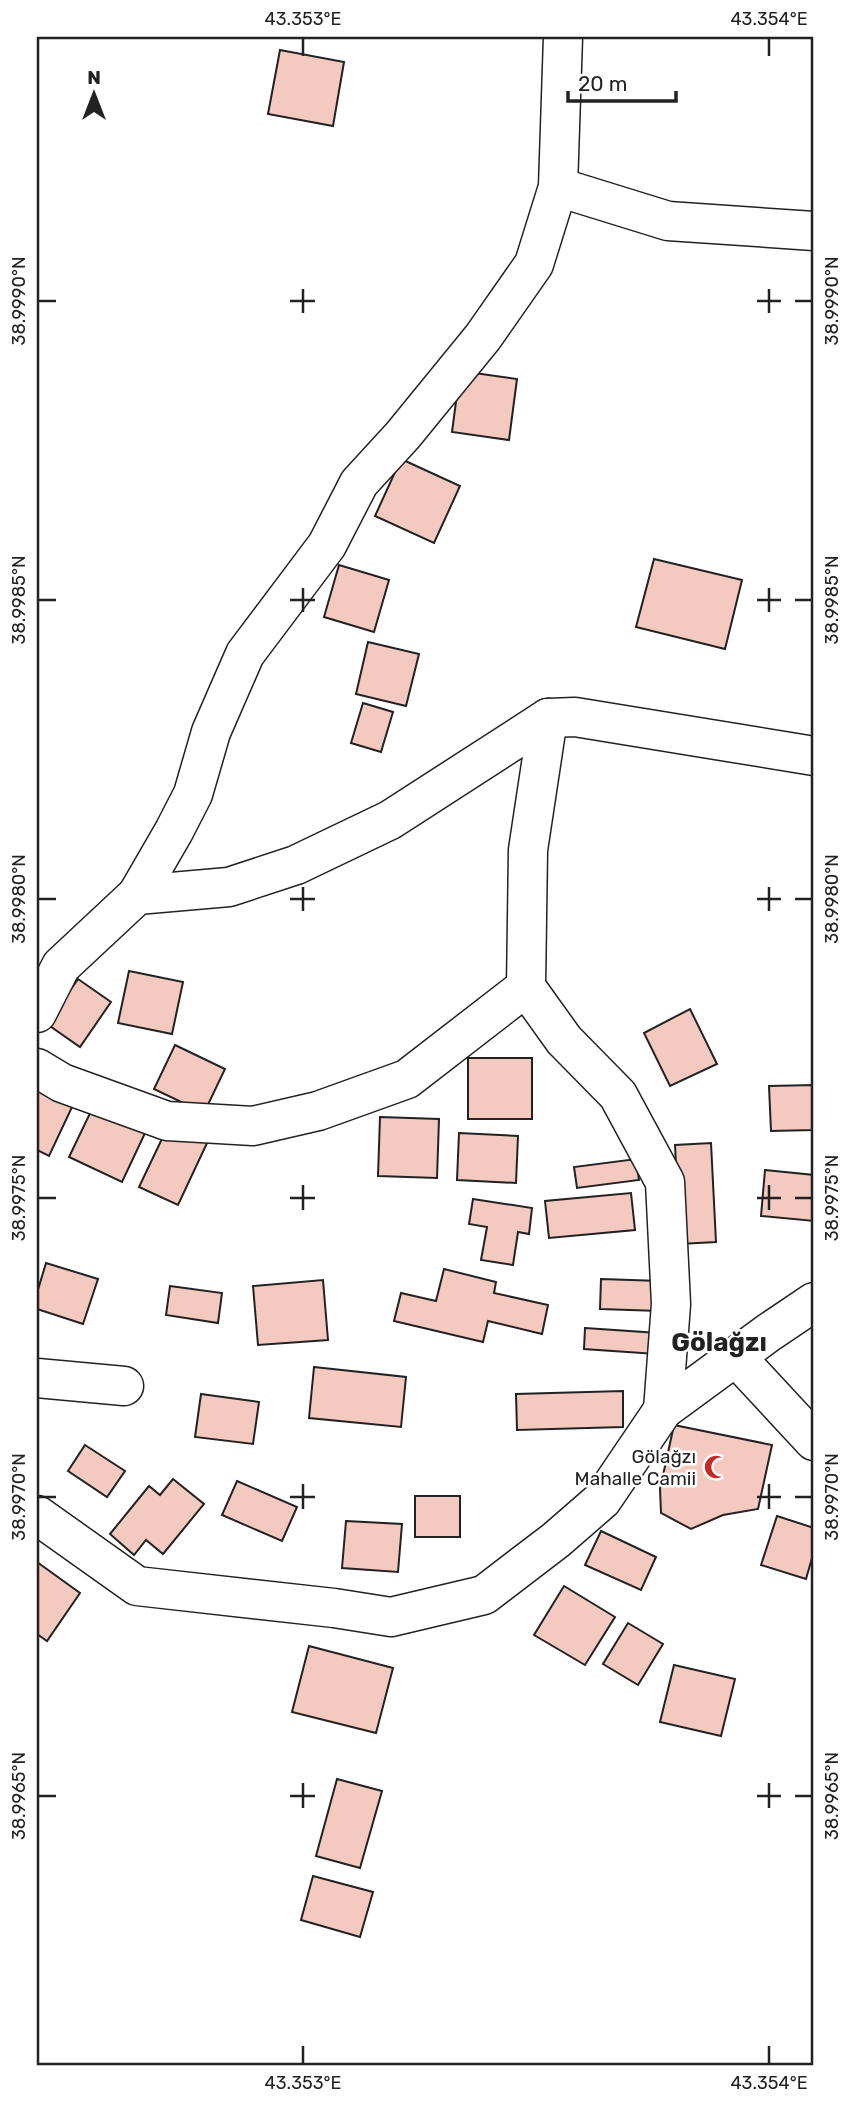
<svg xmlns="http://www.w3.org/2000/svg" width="851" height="2102" font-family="Rubik,sans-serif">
<rect width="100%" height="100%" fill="#fff"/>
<g fill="#f3c9c0" stroke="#222" stroke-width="2">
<path d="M280 50 344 62 333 126 268 114Z"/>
<path d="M460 371 517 379 509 440 452 432Z"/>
<path d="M401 459 460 486 434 543 375 516Z"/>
<path d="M654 559 742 580 725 649 636 627Z"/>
<path d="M339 565 389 580 374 632 324 617Z"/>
<path d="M368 642 419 654 406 706 356 694Z"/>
<path d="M363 703 393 712 381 752 351 743Z"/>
<path d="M129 971 183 982 172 1034 118 1023Z"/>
<path d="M78 979 111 1002 80 1047 47 1024Z"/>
<path d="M690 1009 717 1064 670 1086 644 1033Z"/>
<path d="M175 1045 225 1069 204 1113 154 1089Z"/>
<rect x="468" y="1058" width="64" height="61"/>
<path d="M814 1085V1130L771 1131 769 1086Z"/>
<path d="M37 1088 73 1105 49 1156 37 1150Z"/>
<path d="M93 1107 146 1131 122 1182 69 1157Z"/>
<path d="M380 1117 439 1119 437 1178 378 1176Z"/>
<path d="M169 1124 208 1141 178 1205 139 1187Z"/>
<path d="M459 1133 518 1136 516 1183 457 1180Z"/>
<path d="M711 1143 716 1242 680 1244 675 1145Z"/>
<path d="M636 1159 639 1180 577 1188 574 1167Z"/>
<path d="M765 1170 814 1175V1221L761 1216Z"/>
<path d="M631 1193 635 1230 549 1238 545 1201Z"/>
<path d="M473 1199 532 1208 529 1234 518 1232 513 1265 481 1260 487 1227 469 1224Z"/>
<path d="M46 1263 98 1279 83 1324 37 1309V1293Z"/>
<path d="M444 1269 496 1282 494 1293 548 1305 542 1334 488 1321 483 1342 394 1321 401 1293 436 1301Z"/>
<path d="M601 1279 660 1281 659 1311 600 1309Z"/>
<path d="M323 1280 328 1340 258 1345 253 1286Z"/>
<path d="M170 1286 222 1293 218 1323 166 1315Z"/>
<path d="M585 1328 658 1333 656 1354 584 1349Z"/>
<path d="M314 1367 406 1377 401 1427 309 1418Z"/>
<path d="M623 1391V1427L517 1430 516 1394Z"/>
<path d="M201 1394 259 1402 253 1444 195 1437Z"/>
<path d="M674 1425 772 1445 758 1509 723 1515 691 1529 661 1513 660 1489Z"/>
<path d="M85 1445 125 1471 107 1497 68 1471Z"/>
<path d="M173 1479 204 1504 163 1554 146 1540 134 1555 110 1534 149 1486 160 1495Z"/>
<path d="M237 1481 297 1507 282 1541 222 1515Z"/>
<rect x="415" y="1496" width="45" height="41"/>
<path d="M777 1516 814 1528V1551L806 1579 761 1565Z"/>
<path d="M346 1521 402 1524 398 1572 342 1568Z"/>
<path d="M601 1531 656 1557 641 1590 585 1565Z"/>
<path d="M37 1562 80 1593 47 1641 37 1634Z"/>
<path d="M564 1586 615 1617 585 1665 534 1635Z"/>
<path d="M628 1623 663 1644 638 1685 603 1664Z"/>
<path d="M309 1646 393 1668 376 1733 292 1712Z"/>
<path d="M674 1665 735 1679 721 1736 660 1722Z"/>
<path d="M337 1779 382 1791 360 1868 316 1856Z"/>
<path d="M313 1876 373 1892 360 1937 301 1920Z"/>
</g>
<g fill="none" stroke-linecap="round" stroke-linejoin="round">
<g stroke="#222" stroke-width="41">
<g id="minor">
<path d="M558 187 668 221 814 231"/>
<path d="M548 718 528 850 526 987 564 1040 618 1095 665 1182 671 1304 663 1410"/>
<path d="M137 895 174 831 193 794 211 732 245 654 327 545 359 483 403 435 483 337 534 264 558 187 563 37"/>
<path d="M37 1013 61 966 137 895 229 887 296 865 390 820 548 718 575 717 814 756"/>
<path d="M37 1068 62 1083 167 1121 253 1126 318 1111 407 1079 526 987"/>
<path d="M736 1357 814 1441"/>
<path d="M37 1378 124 1386"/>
<path d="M37 1515 137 1586 334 1608 391 1617 484 1595 556 1540 602 1500 663 1410 768 1333 814 1302"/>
</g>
</g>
<use href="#minor" stroke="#fff" stroke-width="38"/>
</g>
<path fill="none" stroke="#222" stroke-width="2.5" d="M303 38V56M769 38V56M303 289V313M769 289V313M38 301H56M290 301H315M757 301H781M795 301H812M303 588V612M769 588V612M38 600H56M290 600H315M757 600H781M795 600H812M303 887V911M769 887V911M38 899H56M290 899H315M757 899H781M795 899H812M303 1185V1210M769 1185V1210M38 1198H56M290 1198H315M757 1198H781M795 1198H812M303 1484V1509M769 1484V1509M38 1497H56M290 1497H315M757 1497H781M795 1497H812M303 1783V1808M769 1783V1808M38 1796H56M290 1796H315M757 1796H781M795 1796H812M303 2046V2064M769 2046V2064"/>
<defs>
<g id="mosque-bare" transform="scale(1.89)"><path d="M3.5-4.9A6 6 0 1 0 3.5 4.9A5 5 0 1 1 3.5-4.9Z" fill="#c62828" stroke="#fff" stroke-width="2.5" paint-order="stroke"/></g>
</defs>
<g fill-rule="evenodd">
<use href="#mosque-bare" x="716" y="1467"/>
</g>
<g text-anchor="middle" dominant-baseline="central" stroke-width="5" stroke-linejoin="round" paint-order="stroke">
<g font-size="19" fill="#222" stroke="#fff" text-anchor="end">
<text x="696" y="1456">Gölağzı<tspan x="696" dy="22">Mahalle Camii</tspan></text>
</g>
<g font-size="26" font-weight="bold" fill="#222" stroke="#fff">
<text x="719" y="1342">Gölağzı</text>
</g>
</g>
<rect width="851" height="2102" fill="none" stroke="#ffffff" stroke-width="77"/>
<g transform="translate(94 94)" stroke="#ffffff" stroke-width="5" paint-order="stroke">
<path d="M0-5L12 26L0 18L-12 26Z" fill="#222222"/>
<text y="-10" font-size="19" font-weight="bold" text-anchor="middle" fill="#222222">N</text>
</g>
<path d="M568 91v10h108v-10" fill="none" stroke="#222222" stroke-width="3.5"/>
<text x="578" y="91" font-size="21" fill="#222222" stroke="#ffffff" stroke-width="5" paint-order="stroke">20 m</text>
<rect x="38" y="38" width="774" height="2026" fill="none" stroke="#222" stroke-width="2.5"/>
<g font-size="18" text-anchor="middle" fill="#222">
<text x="303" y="25">43.353°E</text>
<text x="769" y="25">43.354°E</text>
<text transform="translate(19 301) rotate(-90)" y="6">38.9990°N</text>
<text transform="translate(832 301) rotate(-90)" y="6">38.9990°N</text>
<text transform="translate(19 600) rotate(-90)" y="6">38.9985°N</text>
<text transform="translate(832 600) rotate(-90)" y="6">38.9985°N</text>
<text transform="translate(19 899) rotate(-90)" y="6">38.9980°N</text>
<text transform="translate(832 899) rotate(-90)" y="6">38.9980°N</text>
<text transform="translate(19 1198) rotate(-90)" y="6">38.9975°N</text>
<text transform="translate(832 1198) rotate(-90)" y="6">38.9975°N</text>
<text transform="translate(19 1497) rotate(-90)" y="6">38.9970°N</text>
<text transform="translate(832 1497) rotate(-90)" y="6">38.9970°N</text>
<text transform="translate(19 1796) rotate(-90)" y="6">38.9965°N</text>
<text transform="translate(832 1796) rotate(-90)" y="6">38.9965°N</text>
<text x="303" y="2089">43.353°E</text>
<text x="769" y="2089">43.354°E</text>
</g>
</svg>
